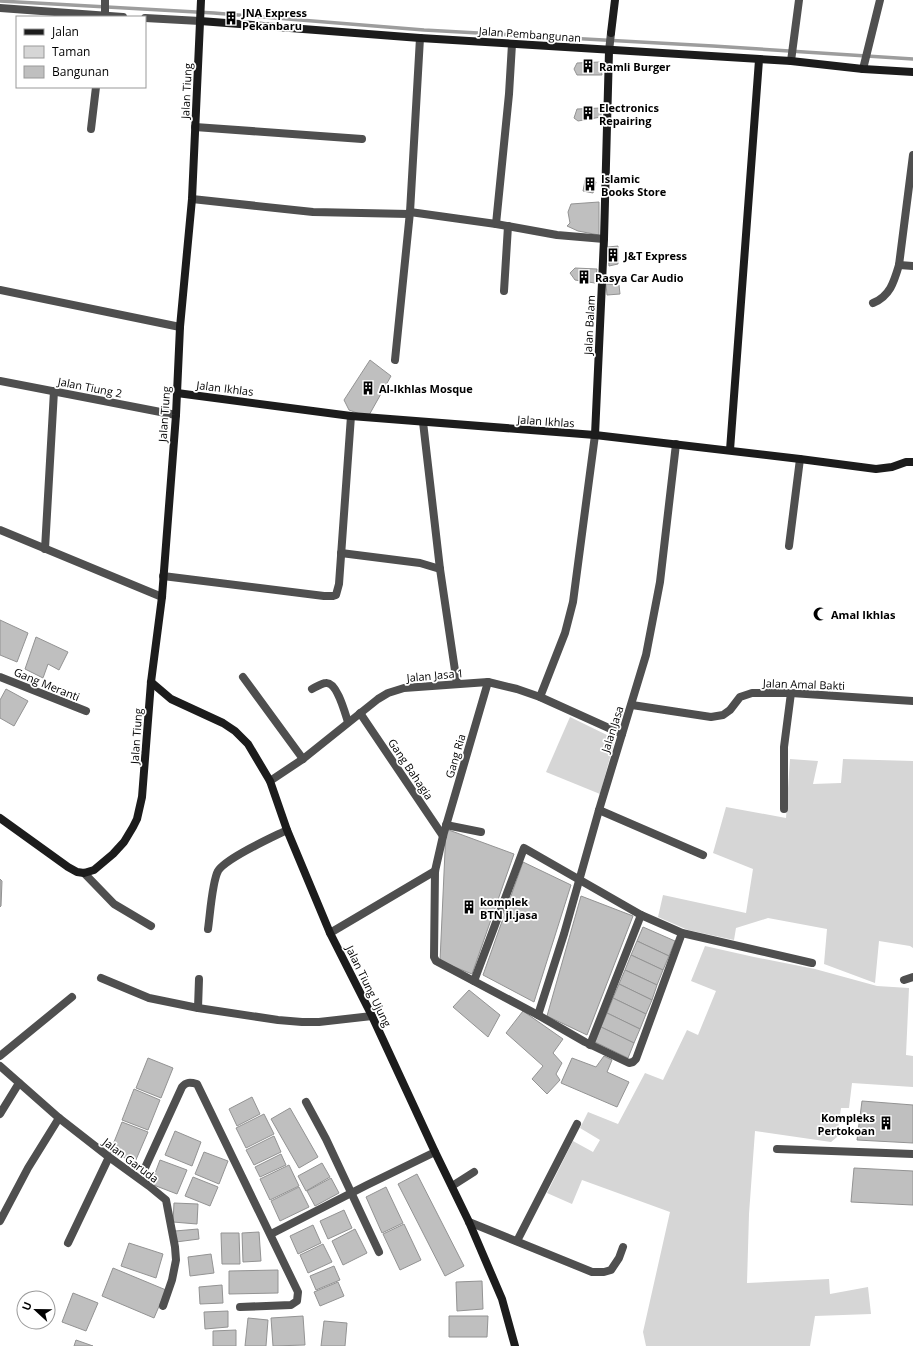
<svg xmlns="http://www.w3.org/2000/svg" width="913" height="1346" font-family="'Open Sans',sans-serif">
<rect width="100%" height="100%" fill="#fff"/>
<g fill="#d6d6d6">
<path d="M570 717 611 737 614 743 600 794 546 772Z"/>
<path d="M790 759 818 761 813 784 841 783 843 759 913 761V948L910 946 879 941 875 983 824 964 827 929 768 918 736 928 734 940 688 930 658 917 663 895 746 913 753 869 713 853 726 807 786 818Z"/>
<path d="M705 946 754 957 815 969 877 986 909 988 906 1055 913 1056V1087L852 1083 849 1108H841L837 1137 831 1142 755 1131 749 1214 747 1283 829 1279 830 1294 868 1287 871 1314 815 1316 810 1346H646L643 1332 670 1212 582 1180 572 1204 547 1193 573 1141 593 1152 600 1140 580 1128 588 1112 618 1124 645 1073 663 1080 687 1030 698 1035 716 991 691 981Z"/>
</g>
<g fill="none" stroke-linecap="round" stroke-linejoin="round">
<path stroke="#9d9d9d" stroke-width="3.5" d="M0 1 214 13 424 30 713 46 913 59"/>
</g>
<g fill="#bfbfbf" stroke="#939393">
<path d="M600 62 602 75H577L574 69 577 63Z"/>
<path d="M601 108V117L578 121 574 118 577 109Z"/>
<path d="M585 180 596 182 594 189 584 186Z"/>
<path d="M584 186 594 189 593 193 583 191Z"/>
<path d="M599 202V235L578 231 567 226 570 223 568 212 571 204Z"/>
<path d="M618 246V264L609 266 608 247Z"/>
<path d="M575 268 597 269 595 283 575 280 570 273Z"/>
<path d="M606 284 619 285 620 294 607 295Z"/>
<path d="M370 360 391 376 368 417 349 410 344 400Z"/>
<path d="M0 620 28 633 17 662 0 655Z"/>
<path d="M36 637 68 652 59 670 48 664 43 678 25 669Z"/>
<path d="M6 689 28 701 14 726 0 718V700Z"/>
<path d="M446 829 514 854 472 974 440 961Z"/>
<path d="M523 862 571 885 534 1002 483 975Z"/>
<path d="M0 879 2 881 1 906 0 907Z"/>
<path d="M581 896 633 916 587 1035 547 1016Z"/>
<path d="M643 927 675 941 669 956 637 941Z"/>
<path d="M637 941 669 956 663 970 631 955Z"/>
<path d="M631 955 663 970 657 985 625 970Z"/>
<path d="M625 970 657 985 652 1000 619 984Z"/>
<path d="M619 984 652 1000 646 1014 613 998Z"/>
<path d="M469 990 500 1015 488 1037 453 1007Z"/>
<path d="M613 998 646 1014 640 1029 607 1013Z"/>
<path d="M523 1011 563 1039 553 1053 562 1063 556 1074 560 1080 547 1094 532 1079 543 1066 506 1033Z"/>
<path d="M607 1013 640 1029 634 1043 601 1027Z"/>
<path d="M601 1027 634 1043 628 1058 595 1042Z"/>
<path d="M604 1056 612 1060 607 1072 629 1082 617 1107 561 1083 572 1058 596 1067Z"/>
<path d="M148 1058 173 1068 161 1098 136 1088Z"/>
<path d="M134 1089 160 1100 148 1130 122 1120Z"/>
<path d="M252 1097 260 1114 237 1126 229 1109Z"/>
<path d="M862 1101 913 1105V1143L857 1140Z"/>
<path d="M290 1108 318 1157 299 1168 271 1119Z"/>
<path d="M264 1114 274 1134 246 1148 236 1128Z"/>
<path d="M122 1122 148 1132 135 1162 110 1152Z"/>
<path d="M175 1131 201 1142 192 1166 165 1155Z"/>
<path d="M274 1136 281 1152 254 1165 246 1150Z"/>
<path d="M204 1152 228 1161 219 1184 195 1174Z"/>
<path d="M281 1154 286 1165 260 1177 255 1167Z"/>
<path d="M160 1160 187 1170 177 1194 151 1184Z"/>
<path d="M322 1163 330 1177 306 1191 298 1176Z"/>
<path d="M289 1165 299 1186 270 1200 260 1179Z"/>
<path d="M854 1168 913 1171V1205L851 1202Z"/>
<path d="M417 1174 464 1266 445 1276 398 1184Z"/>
<path d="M193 1177 218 1187 210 1206 185 1196Z"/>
<path d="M331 1178 339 1193 315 1206 307 1191Z"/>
<path d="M299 1187 309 1207 280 1221 271 1201Z"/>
<path d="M386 1187 403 1223 382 1233 366 1197Z"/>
<path d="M174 1203 198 1204 197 1224 173 1222Z"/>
<path d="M344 1210 352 1228 328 1239 320 1221Z"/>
<path d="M404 1224 421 1260 400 1270 383 1234Z"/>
<path d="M313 1225 321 1243 298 1254 290 1236Z"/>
<path d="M198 1229 199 1239 176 1242 175 1231Z"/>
<path d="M355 1229 367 1253 343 1265 332 1241Z"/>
<path d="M259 1232 261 1261 243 1262 242 1233Z"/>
<path d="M221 1233H239L240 1264H222Z"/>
<path d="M129 1243 163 1254 156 1278 121 1266Z"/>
<path d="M323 1244 332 1262 308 1273 300 1255Z"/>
<path d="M211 1254 214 1273 190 1276 188 1257Z"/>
<path d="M334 1266 340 1280 316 1290 310 1276Z"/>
<path d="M113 1268 166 1290 154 1318 102 1296Z"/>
<path d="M278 1270V1293L229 1294V1271Z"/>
<path d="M482 1281 483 1309 457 1311 456 1282Z"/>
<path d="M338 1282 344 1296 320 1306 314 1292Z"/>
<path d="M222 1285 223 1303 200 1304 199 1287Z"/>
<path d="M73 1293 98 1303 86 1331 62 1322Z"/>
<path d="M228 1311V1327L205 1329 204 1312Z"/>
<path d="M303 1316 305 1345 273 1346 271 1318Z"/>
<path d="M449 1316H488L487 1337H449Z"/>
<path d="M248 1318 268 1320 266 1346H245Z"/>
<path d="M324 1321 347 1323 345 1346H321Z"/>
<path d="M236 1330V1346H213V1331Z"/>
<path d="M76 1340 93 1346H74Z"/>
</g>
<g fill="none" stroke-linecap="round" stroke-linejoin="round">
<g stroke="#4f4f4f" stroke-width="8">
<path d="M0 8 123 17"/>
<path d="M105 17V0"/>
<path d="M145 18 200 21"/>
<path d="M609 51 611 33"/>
<path d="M791 61 799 0"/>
<path d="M863 69 880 0"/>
<path d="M195 127 362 139"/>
<path d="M91 129 96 87"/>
<path d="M192 199 313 212 409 214"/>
<path d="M410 212 496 224 557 235 604 239"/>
<path d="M496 224 509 94 512 44"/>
<path d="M899 265 913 266"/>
<path d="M0 290 180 327"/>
<path d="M504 291 508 226"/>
<path d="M873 303C890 296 894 282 899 265L913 155"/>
<path d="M395 360 410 212 420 38"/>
<path d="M0 381 176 415"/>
<path d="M423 422 440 569 457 684"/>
<path d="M0 530 162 597"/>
<path d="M789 546 800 459"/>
<path d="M45 549 54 391"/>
<path d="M341 553 420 563 440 569"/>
<path d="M163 576 324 596H333L336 595 339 584 351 416"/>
<path d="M0 677 86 711"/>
<path d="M243 677 303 759"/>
<path d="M488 682 443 836 435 871 434 957 436 961 538 1015 585 1042 629 1063 633 1062 636 1059 682 933"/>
<path d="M312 689C316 687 322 683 326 683 337 682 345 713 348 722"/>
<path d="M540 697 565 633 573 602 595 435"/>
<path d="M632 705 711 717 723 715 730 710 740 697 752 693H791L913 701"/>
<path d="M360 713 443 836"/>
<path d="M270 781 303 759 378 699 388 693 404 688 488 682 517 689 540 697 622 734"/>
<path d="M784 809V747L791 693"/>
<path d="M599 810 703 855"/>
<path d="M446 825 481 832"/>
<path d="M84 873 114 904 151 926"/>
<path d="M208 929C210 916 212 882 218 871 226 858 271 838 287 830"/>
<path d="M330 933 435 871"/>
<path d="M101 978 149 998 198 1008 278 1020 302 1022H319L372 1016"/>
<path d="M904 980 913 977"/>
<path d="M474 981 524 848 641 915 682 933 812 963"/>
<path d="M198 1008 199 979"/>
<path d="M538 1015 564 934 599 810 646 655 660 582 676 444"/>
<path d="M590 1045 641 915"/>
<path d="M0 1056 72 997"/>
<path d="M0 1066 59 1118 109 1157 149 1186 166 1200 175 1247 176 1260 172 1280 163 1306"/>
<path d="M306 1102 326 1139 379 1252"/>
<path d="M0 1114 19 1083"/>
<path d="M777 1149 913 1154"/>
<path d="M144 1170 182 1087C186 1082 190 1082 197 1084L298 1292 297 1301 291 1305 240 1307"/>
<path d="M452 1186 474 1172"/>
<path d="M0 1221 28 1168 59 1118"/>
<path d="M469 1222 592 1272H604L611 1270 619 1258 623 1247"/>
<path d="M271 1234 367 1185 435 1152"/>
<path d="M517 1241 577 1124"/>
<path d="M68 1243 109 1157"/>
</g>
<g stroke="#1c1c1c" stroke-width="8">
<path d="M200 21 420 38 791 61 863 69 913 72"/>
<path d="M611 33 615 0"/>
<path d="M177 393 351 416 595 435 800 459 876 469 892 467 906 462H913"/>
<path d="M595 435 604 239 609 51"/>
<path d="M730 450 759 60"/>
<path d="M151 682 171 699 223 723 235 731 248 744 270 781 287 830 330 933 372 1016 435 1152 469 1222 502 1299 515 1346"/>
<path d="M0 818 68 867 77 872 84 873 94 870 113 854 124 842 133 827 137 819 142 797 151 682 162 597 176 415 180 327 192 199 201 0"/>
</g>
</g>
<defs>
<g id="building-bare" transform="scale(1.08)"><path d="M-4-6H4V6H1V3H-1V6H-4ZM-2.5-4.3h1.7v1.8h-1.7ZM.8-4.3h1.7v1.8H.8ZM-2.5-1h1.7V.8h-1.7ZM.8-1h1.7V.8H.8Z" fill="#000" stroke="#fff" stroke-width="2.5" paint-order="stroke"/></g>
<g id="mosque-bare" transform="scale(1.08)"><path d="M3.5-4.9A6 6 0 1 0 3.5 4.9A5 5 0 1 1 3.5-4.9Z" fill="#000" stroke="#fff" stroke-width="2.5" paint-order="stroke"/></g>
</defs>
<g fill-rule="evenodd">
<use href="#building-bare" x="231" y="18"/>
<use href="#building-bare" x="588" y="66"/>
<use href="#building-bare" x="588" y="113"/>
<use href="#building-bare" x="590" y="184"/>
<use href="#building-bare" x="613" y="255"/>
<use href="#building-bare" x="584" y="277"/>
<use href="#building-bare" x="368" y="388"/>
<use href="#mosque-bare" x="820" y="614"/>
<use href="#building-bare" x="469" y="907"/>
<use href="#building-bare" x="886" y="1123"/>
</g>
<g text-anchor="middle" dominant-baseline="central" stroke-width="3.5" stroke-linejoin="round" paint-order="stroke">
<g font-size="11" font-weight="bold" fill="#000" stroke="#fff" text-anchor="start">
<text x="242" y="12">JNA Express<tspan x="242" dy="13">Pekanbaru</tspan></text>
<text x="599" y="66">Ramli Burger</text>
<text x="599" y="107">Electronics<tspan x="599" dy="13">Repairing</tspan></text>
<text x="601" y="178">Islamic<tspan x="601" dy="13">Books Store</tspan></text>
<text x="624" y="255">J&amp;T Express</text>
<text x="595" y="277">Rasya Car Audio</text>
<text x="379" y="388">Al-Ikhlas Mosque</text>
<text x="831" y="614">Amal Ikhlas</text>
<text x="480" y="901">komplek<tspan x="480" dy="13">BTN jl.jasa</tspan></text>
<text x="875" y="1117" text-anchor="end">Kompleks<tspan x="875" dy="13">Pertokoan</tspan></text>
</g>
<g font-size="11" fill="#000" stroke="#fff">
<text transform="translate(530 34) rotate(4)">Jalan Pembangunan</text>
<text transform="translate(186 91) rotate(-87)">Jalan Tiung</text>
<text transform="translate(589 325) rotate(-87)">Jalan Balam</text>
<text transform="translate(90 387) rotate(11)">Jalan Tiung 2</text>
<text transform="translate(225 388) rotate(7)">Jalan Ikhlas</text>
<text transform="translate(164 414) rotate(-86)">Jalan Tiung</text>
<text transform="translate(546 421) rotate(4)">Jalan Ikhlas</text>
<text transform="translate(435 675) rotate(-5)">Jalan Jasa 1</text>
<text transform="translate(47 684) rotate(22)">Gang Meranti</text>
<text transform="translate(804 684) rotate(2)">Jalan Amal Bakti</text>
<text transform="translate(612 729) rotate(-72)">Jalan Jasa</text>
<text transform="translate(136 736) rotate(-86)">Jalan Tiung</text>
<text transform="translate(455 756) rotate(-74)">Gang Ria</text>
<text transform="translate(411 769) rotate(56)">Gang Bahagia</text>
<text transform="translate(369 986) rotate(64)">Jalan Tiung Ujung</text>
<text transform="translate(131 1160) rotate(37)">Jalan Garuda</text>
</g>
</g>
<rect x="16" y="16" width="130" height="72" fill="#ffffff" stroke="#999999"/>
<rect x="24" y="29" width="20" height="6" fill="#1c1c1c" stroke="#999999"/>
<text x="52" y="36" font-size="12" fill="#000000">Jalan</text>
<rect x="24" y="46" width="20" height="12" fill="#d6d6d6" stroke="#999999"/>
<text x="52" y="56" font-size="12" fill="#000000">Taman</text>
<rect x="24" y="66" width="20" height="12" fill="#bfbfbf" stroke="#999999"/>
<text x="52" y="76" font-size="12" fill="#000000">Bangunan</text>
<g transform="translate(36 1310) rotate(292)"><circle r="19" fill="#ffffff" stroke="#999999"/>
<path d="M0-3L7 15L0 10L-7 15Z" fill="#000000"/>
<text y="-6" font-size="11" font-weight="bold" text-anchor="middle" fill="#000000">U</text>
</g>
</svg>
